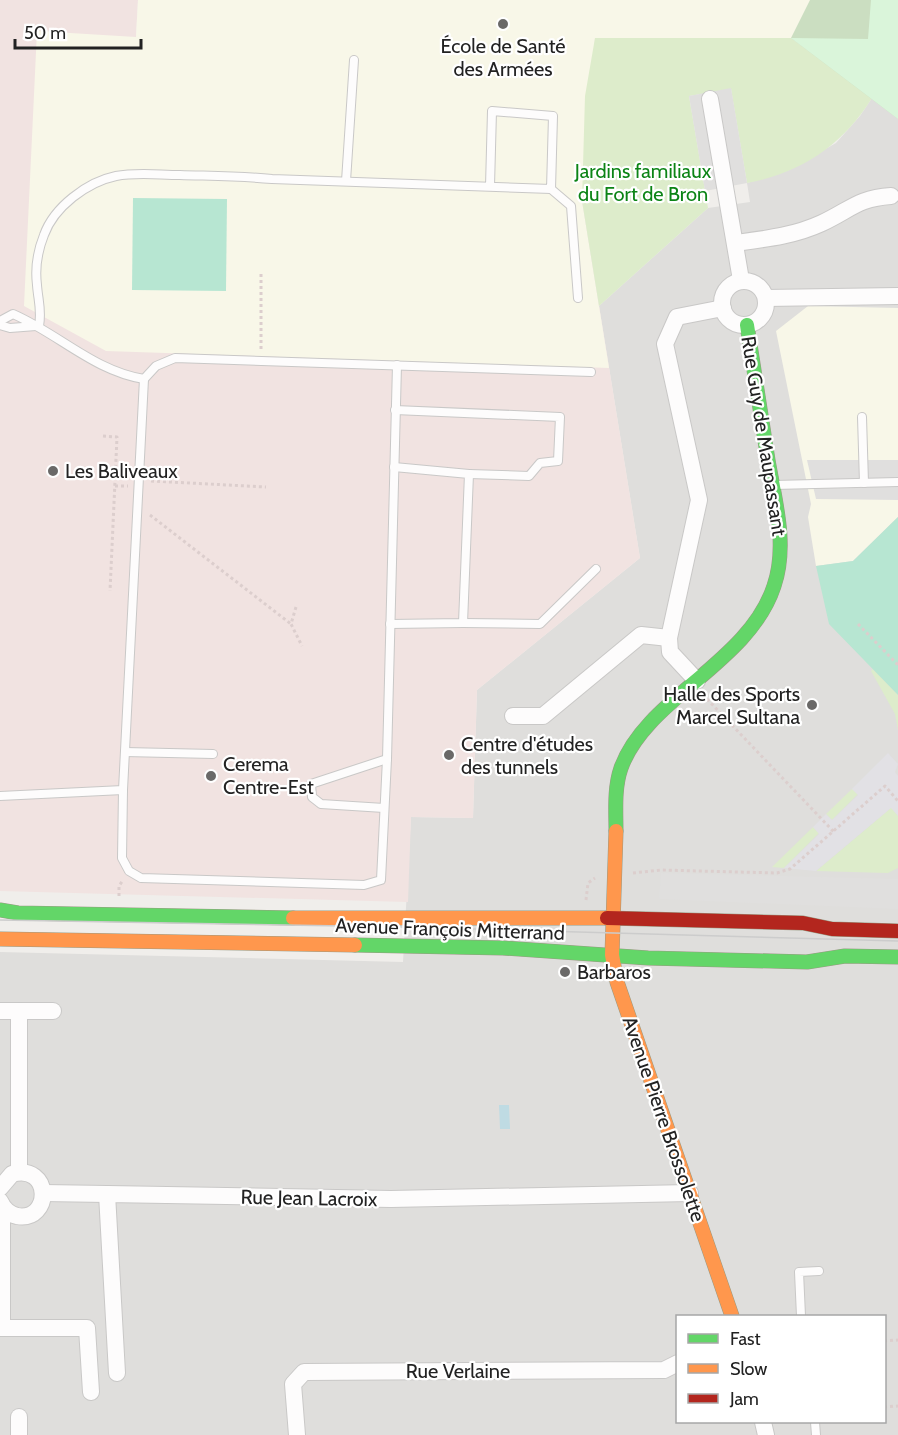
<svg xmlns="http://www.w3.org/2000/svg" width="898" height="1435" font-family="Cabin,sans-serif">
<rect width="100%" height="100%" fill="#f0eeeb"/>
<path fill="#dfdedc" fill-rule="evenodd" d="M872 98 898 119V1435H0V952L403 962 411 817 473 818 477 690 640 558 599 306 708 208 750 202 747 183 787 171 836 143 860 116ZM678 1316H884V1422H678Z"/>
<path fill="#f1e3e1" d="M0 0H138L136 37 595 38 582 201 640 558 477 690 473 818 411 817 408 902 0 891Z"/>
<g fill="#f8f7e8">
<path d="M138 0H871L868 39 595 38 582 201 609 368 106 351 24 306 37 31 136 37Z"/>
<path d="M808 306 898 308V517L853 561 816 566 808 517 811 504 776 331Z"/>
</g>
<g fill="#ddeccb">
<path d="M595 38H791L872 98C843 145 801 173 747 183L731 89 689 96 708 208 599 306 582 201 585 96Z"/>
<path d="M873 669 898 695V730L895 714 871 671Z"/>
<path d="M852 789 858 794 832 820 826 814Z"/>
<path d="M892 807 898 816V868L888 873 816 871Z"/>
<path d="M813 827 819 833 784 868 772 867Z"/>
</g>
<path fill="#cbdec1" d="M810 0H898V119L791 38Z"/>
<path fill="#daf5da" d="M871 0H898V119L791 38 868 39Z"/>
<g fill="#b7e6d2">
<path d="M133 198 227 199 226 291 132 290Z"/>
<path d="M898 517V695L829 624 816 566 853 561Z"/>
</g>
<g fill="#e0dfde">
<path d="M731 88 747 183 705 191 689 96Z"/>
<path d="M807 460H898V500L816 499Z"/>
<path d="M661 873 898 879V909L659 899Z"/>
</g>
<path fill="#e2e1e5" d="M888 753 898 764 895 772 898 776V816L891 808 816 871 784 868 819 834 813 827 826 814 832 820 858 795 852 789Z"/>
<path fill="#bfdbe3" d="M499 1105H509L510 1129H500Z"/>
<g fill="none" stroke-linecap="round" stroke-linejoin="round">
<g stroke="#c9c8c7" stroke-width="10">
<g id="lane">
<path d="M346 181 354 60"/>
<path d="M551 189 571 206 578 298"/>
<path d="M0 321 13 314C59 334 94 371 144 379L156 366 175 358 591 372"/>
<path d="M0 325 10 328 36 326"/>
<path d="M39 326C42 310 38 300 37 285 35 269 38 250 44 235 54 207 87 182 116 176 137 172 159 175 180 175 211 176 241 176 272 179L551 189 553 116 492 111 490 186"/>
<path d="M395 410 560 417 558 461 540 463 529 476 469 474"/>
<path d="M862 417 864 483"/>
<path d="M774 485 898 482"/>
<path d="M463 623 540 624 596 569"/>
<path d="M390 624 463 623 469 474 394 467"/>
<path d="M125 752 213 754"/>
<path d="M123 790 122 858 129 871 141 878 364 885 381 880 387 759 397 365"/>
<path d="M0 796 123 790 144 379"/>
<path d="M384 808 321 804 312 797 311 784 387 759"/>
<path d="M801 1316 799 1272 819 1271"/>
<path d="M815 1422 816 1435"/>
</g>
</g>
<g stroke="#c9c8c7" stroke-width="18">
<g id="street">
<path d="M710 99 741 280"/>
<path d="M735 243C765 239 794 236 822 223 850 210 858 198 891 196"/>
<circle cx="744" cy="303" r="22"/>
<path d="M766 298 898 296"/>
<path d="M697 681 670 652 669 638 699 500 665 344 677 317 723 308"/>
<path d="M513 716H543L641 635 669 638"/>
<path d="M0 1011H53"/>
<path d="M19 1172V1011"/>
<path d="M0 1188 12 1174C52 1163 52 1222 17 1216 9 1214 3 1208 0 1201"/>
<path d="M43 1193 107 1194"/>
<path d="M0 1328H87L91 1392"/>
<path d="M2 1328V1206"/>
<path d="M117 1373 107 1194 391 1199 690 1193"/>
<path d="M19 1417V1435"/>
<path d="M763 1422 766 1435"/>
<path d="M297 1435 293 1384 304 1372 664 1370 678 1363"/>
</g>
</g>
<g stroke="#999a82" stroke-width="15">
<g id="fast">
<path d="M616 831C616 811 614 788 621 768 646 698 749 663 774 586 788 545 775 501 768 460 761 415 754 370 747 325"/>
<path d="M0 910 18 913 293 918"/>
<path d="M355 945 503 948 648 958 807 962 845 956 898 957"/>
</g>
</g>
<g stroke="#999a82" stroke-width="15">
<g id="slow">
<path d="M616 831 612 955 617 982 732 1316"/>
<path d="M293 918H607"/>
<path d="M0 939 355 945"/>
</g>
</g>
<g stroke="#999a82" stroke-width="15">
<path id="jam" d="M607 918 803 923 832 929 898 931"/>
</g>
<g stroke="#dccecd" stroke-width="3" stroke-dasharray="3 3" stroke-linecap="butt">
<path d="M261 274V351"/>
<path d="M103 436 117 437 110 591"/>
<path d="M151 481 266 487"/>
<path d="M115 486H128"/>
<path d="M150 515 291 624"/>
<path d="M296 607 291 624 302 646"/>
<path d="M858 624 898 665"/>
<path d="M707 699 834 832"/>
<path d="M633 873 661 870 777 873 790 869 885 786 898 801"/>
<path d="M119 896V886L123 880"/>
<path d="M586 900 588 883 595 878"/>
<path d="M884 1341 898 1340"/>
<path d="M884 1407 898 1406"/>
</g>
<use href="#lane" stroke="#fdfcfc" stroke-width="8"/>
<use href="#street" stroke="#fdfcfc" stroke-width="16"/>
<use href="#fast" stroke="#63d668" stroke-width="14"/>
<use href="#slow" stroke="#ff974d" stroke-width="14"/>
<use href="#jam" stroke="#b3261e" stroke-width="14"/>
<path stroke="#ccc" stroke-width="1.5" d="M0 920 405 927 898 941"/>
</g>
<g fill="#6a6968" stroke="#fff" stroke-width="2">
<circle cx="503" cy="24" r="6"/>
<circle cx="53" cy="471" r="6"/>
<circle cx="812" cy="705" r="6"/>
<circle cx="449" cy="755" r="6"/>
<circle cx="211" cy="776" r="6"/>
<circle cx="565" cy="972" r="6"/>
</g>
<g text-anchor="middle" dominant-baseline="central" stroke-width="4.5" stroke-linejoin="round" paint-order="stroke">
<g font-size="20" fill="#222" stroke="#fff" text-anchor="start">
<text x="503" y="46" text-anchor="middle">École de Santé<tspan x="503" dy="23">des Armées</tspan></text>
<text x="65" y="471">Les Baliveaux</text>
<text x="800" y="694" text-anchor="end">Halle des Sports<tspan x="800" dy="23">Marcel Sultana</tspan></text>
<text x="461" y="744">Centre d'études<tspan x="461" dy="23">des tunnels</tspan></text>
<text x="223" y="764">Cerema<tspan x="223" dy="23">Centre-Est</tspan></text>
<text x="577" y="972">Barbaros</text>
</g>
<g font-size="20" fill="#0c8416" stroke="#fff">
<text x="643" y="171">Jardins familiaux<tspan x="643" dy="23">du Fort de Bron</tspan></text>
</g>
<g font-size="20" fill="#222" stroke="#fff">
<text transform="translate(764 436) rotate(81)">Rue Guy de Maupassant</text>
<text transform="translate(450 929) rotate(2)">Avenue François Mitterrand</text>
<text transform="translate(664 1119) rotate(71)">Avenue Pierre Brossolette</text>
<text transform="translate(309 1198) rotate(1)">Rue Jean Lacroix</text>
<text x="458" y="1371">Rue Verlaine</text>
</g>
</g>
<rect x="676" y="1315" width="210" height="108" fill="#ffffff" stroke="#a7a7a7" stroke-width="1.5"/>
<rect x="688" y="1334" width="30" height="9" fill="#63d668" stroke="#a7a7a7" stroke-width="1.5"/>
<text x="730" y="1345" font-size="18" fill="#222222">Fast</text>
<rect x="688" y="1364" width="30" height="9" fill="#ff974d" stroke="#a7a7a7" stroke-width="1.5"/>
<text x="730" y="1375" font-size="18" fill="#222222">Slow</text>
<rect x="688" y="1394" width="30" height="9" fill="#b3261e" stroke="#a7a7a7" stroke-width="1.5"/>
<text x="730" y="1405" font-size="18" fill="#222222">Jam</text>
<path d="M15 39v9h126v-9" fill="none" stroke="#222222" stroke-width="3"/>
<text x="24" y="39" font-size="18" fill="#222222" stroke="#ffffff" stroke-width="4.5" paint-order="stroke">50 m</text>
</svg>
